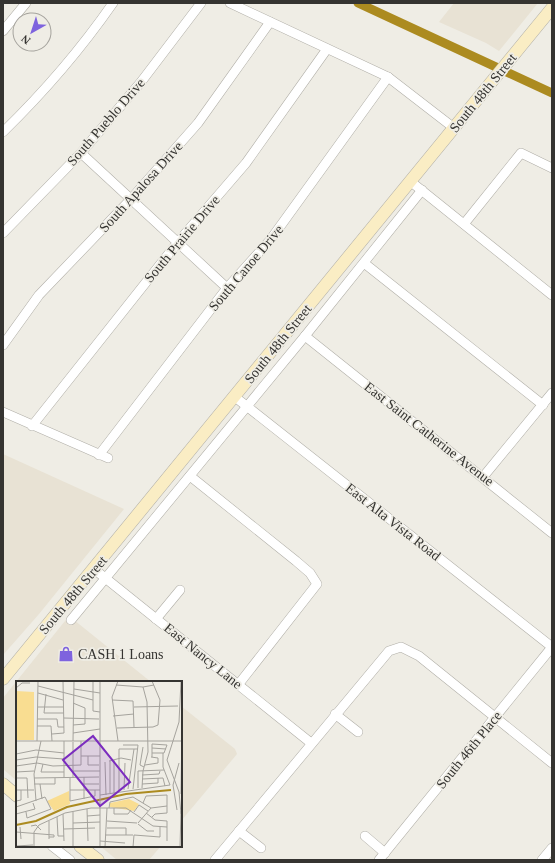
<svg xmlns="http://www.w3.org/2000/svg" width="555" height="863" font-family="'Times New Roman',serif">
<rect width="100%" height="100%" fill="#efede5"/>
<g fill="#e8e2d4">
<path d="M454 3H538L499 51 486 43 439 22Z"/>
<path d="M3 454 124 509 39 614 3 655Z"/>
<path d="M69 616 151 682H17V781L3 769V698Z"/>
<path d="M181 706 235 749 237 754 181 821Z"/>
<path d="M100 846H161L149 860H117Z"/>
</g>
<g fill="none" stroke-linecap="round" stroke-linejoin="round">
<path stroke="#ac8b20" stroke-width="9" d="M358 3 552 93"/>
<g stroke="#b0aea7" stroke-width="10">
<g id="street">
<path d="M230 3 388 77 454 128"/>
<path d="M3 31 26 3"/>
<path d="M3 132C43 93 81 49 113 3"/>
<path d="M81 153 227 288"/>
<path d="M410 181 552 295"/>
<path d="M464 224 521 153 552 168"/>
<path d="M3 233 81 153 141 82 201 3"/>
<path d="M364 263 543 405"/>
<path d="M305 336 552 533"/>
<path d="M3 345 39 295 131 199 198 123 270 22"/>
<path d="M235 397 552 647"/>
<path d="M3 412 108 458"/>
<path d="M32 426 178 242 246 163 327 49"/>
<path d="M99 455 227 288 271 239 388 77"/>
<path d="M190 476 296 561 310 573 317 584 238 685"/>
<path d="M483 477 552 393"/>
<path d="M94 569 311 743"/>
<path d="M156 619 180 590"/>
<path d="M71 620 305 336 422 190"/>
<path d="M335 714 358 732"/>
<path d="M239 831 261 848"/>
<path d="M365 836 385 853"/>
<path d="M52 846 70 860"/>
<path d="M215 860 389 651 401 647 419 656 552 763"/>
<path d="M379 860 552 647"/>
<path d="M542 860 552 848"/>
</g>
</g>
<g stroke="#b0aea7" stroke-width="13">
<g id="secondary">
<path d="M3 679 552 8"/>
<path d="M3 784 17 796"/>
<path d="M80 846 98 860"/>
</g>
</g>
<use href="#street" stroke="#fff" stroke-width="9"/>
<use href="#secondary" stroke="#faedc4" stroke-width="12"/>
</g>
<defs>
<g id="shop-bare" transform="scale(1.2)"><path d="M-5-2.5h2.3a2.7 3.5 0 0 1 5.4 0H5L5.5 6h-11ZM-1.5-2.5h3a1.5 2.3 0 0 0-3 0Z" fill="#7e63de" stroke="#efede5" stroke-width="2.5" paint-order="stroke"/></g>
</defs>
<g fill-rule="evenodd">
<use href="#shop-bare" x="66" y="654"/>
</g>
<g text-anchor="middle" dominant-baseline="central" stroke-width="3.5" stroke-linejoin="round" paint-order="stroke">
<g font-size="14" fill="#353431" stroke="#efede5">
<text transform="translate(483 93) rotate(-51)">South 48th Street</text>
<text transform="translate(106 122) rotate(-49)">South Pueblo Drive</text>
<text transform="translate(141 187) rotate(-48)">South Apalosa Drive</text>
<text transform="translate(182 239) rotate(-50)">South Prairie Drive</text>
<text transform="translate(246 268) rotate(-50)">South Canoe Drive</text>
<text transform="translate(278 344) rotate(-51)">South 48th Street</text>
<text transform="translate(429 434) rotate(38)">East Saint Catherine Avenue</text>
<text transform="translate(393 522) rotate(38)">East Alta Vista Road</text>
<text transform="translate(73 595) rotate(-50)">South 48th Street</text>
<text transform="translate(203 656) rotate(39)">East Nancy Lane</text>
<text transform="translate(469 750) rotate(-51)">South 46th Place</text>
</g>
<g font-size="14" fill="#353431" stroke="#efede5" text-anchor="start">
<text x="78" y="654">CASH 1 Loans</text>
</g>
</g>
<g transform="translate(16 681)">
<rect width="166" height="166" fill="#efede5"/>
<path d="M0 10 18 11V59H0ZM53 110 54 123 38 130 31 120ZM113 118 123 123 118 130 94 126V122Z" fill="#f9dd91"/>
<path fill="none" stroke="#ac8b20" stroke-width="2" d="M0 144 20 140 51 126 110 113 155 109"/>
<path fill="none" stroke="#a5a39d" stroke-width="1" d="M77 0V30L84 31M102 0 96 16 102 60M100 4 127 6 138 4M22 5 77 19M0 7 6 2H14M58 8 84 12M22 12 47 19M30 13 28 32H48M96 19 117 20 118 46M22 26H47M118 26 162 25M97 35 118 33M48 37 83 38M21 38H41L42 46H48M57 44 69 43V27L57 22M21 45H35L36 60M101 47 137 46 142 44 144 19 136 0M57 52 84 48M36 53 48 52 47 0M0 60H166M21 60 22 0M48 60V97M57 60 58 0M57 61V97M107 64H122L117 108M127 66 124 84 128 86M136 67 150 68M0 73 20 69 48 72M65 75H84M72 75V84H83M136 76V63L151 64 148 72H136M0 79 20 76 48 78M93 80 105 77 115 79M94 80V112M89 81 90 114M27 83 25 91H48M129 84 142 82V77L135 76M0 85 21 82 37 85 65 84V60M57 90H84M0 91 18 90M126 94 143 93 144 90M68 96V118M0 97H11L12 117M18 97 83 96M54 97V120L79 115V109M126 98 147 97 149 105M18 103H39V97M24 103 26 118M67 103H83M126 103 142 102V97M122 107V90L148 89M126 107 127 90 132 71 131 21 127 6M112 108 118 68M0 109H18M54 109H84M108 109 109 82M103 110V68H122M98 112V79M165 113 166 43M84 114 154 104 147 86V72M0 120 5 119V109M20 120 18 93 25 60M127 122 130 115 151 114V132L139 133 136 136M0 126 29 116 35 128 11 137 10 131M93 127 94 121 117 116 135 127M98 127V133H112L115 129M71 128 72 160M161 129 157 104 163 82M57 131V166M118 131 123 124 132 130M130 132 139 139 151 140V160M0 133 19 128 17 122M47 133 48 160M165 133 163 111 151 79 163 41 165 0M71 135 84 134M41 136 42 155H48M33 140V158M91 140 121 142M57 142 84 141M122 142 135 127 151 125M122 143 131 150H138M15 145 20 144 25 149M4 146 5 158M91 147H110V154M48 148 79 147M0 151 38 154V156H33M89 154H117M118 154 144 156V146M84 160 109 162M0 165 17 164M18 166V151L23 144 49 132 75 127H110L137 145 151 146M84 166V0M89 166 91 127M117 166 118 154M164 166 165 130"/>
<path fill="#7b2cbf" fill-opacity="0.15" stroke="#7b2cbf" stroke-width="2" d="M77 55 114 101 84 125 47 79Z"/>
<rect width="166" height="166" fill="none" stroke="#353431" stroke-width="2"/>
</g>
<rect width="555" height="863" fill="none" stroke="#353431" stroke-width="8"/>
<g transform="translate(32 32) rotate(219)"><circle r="19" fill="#efede5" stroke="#a5a39d"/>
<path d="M0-3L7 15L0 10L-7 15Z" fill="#7e63de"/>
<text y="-6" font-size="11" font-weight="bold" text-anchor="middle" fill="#353431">N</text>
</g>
</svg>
